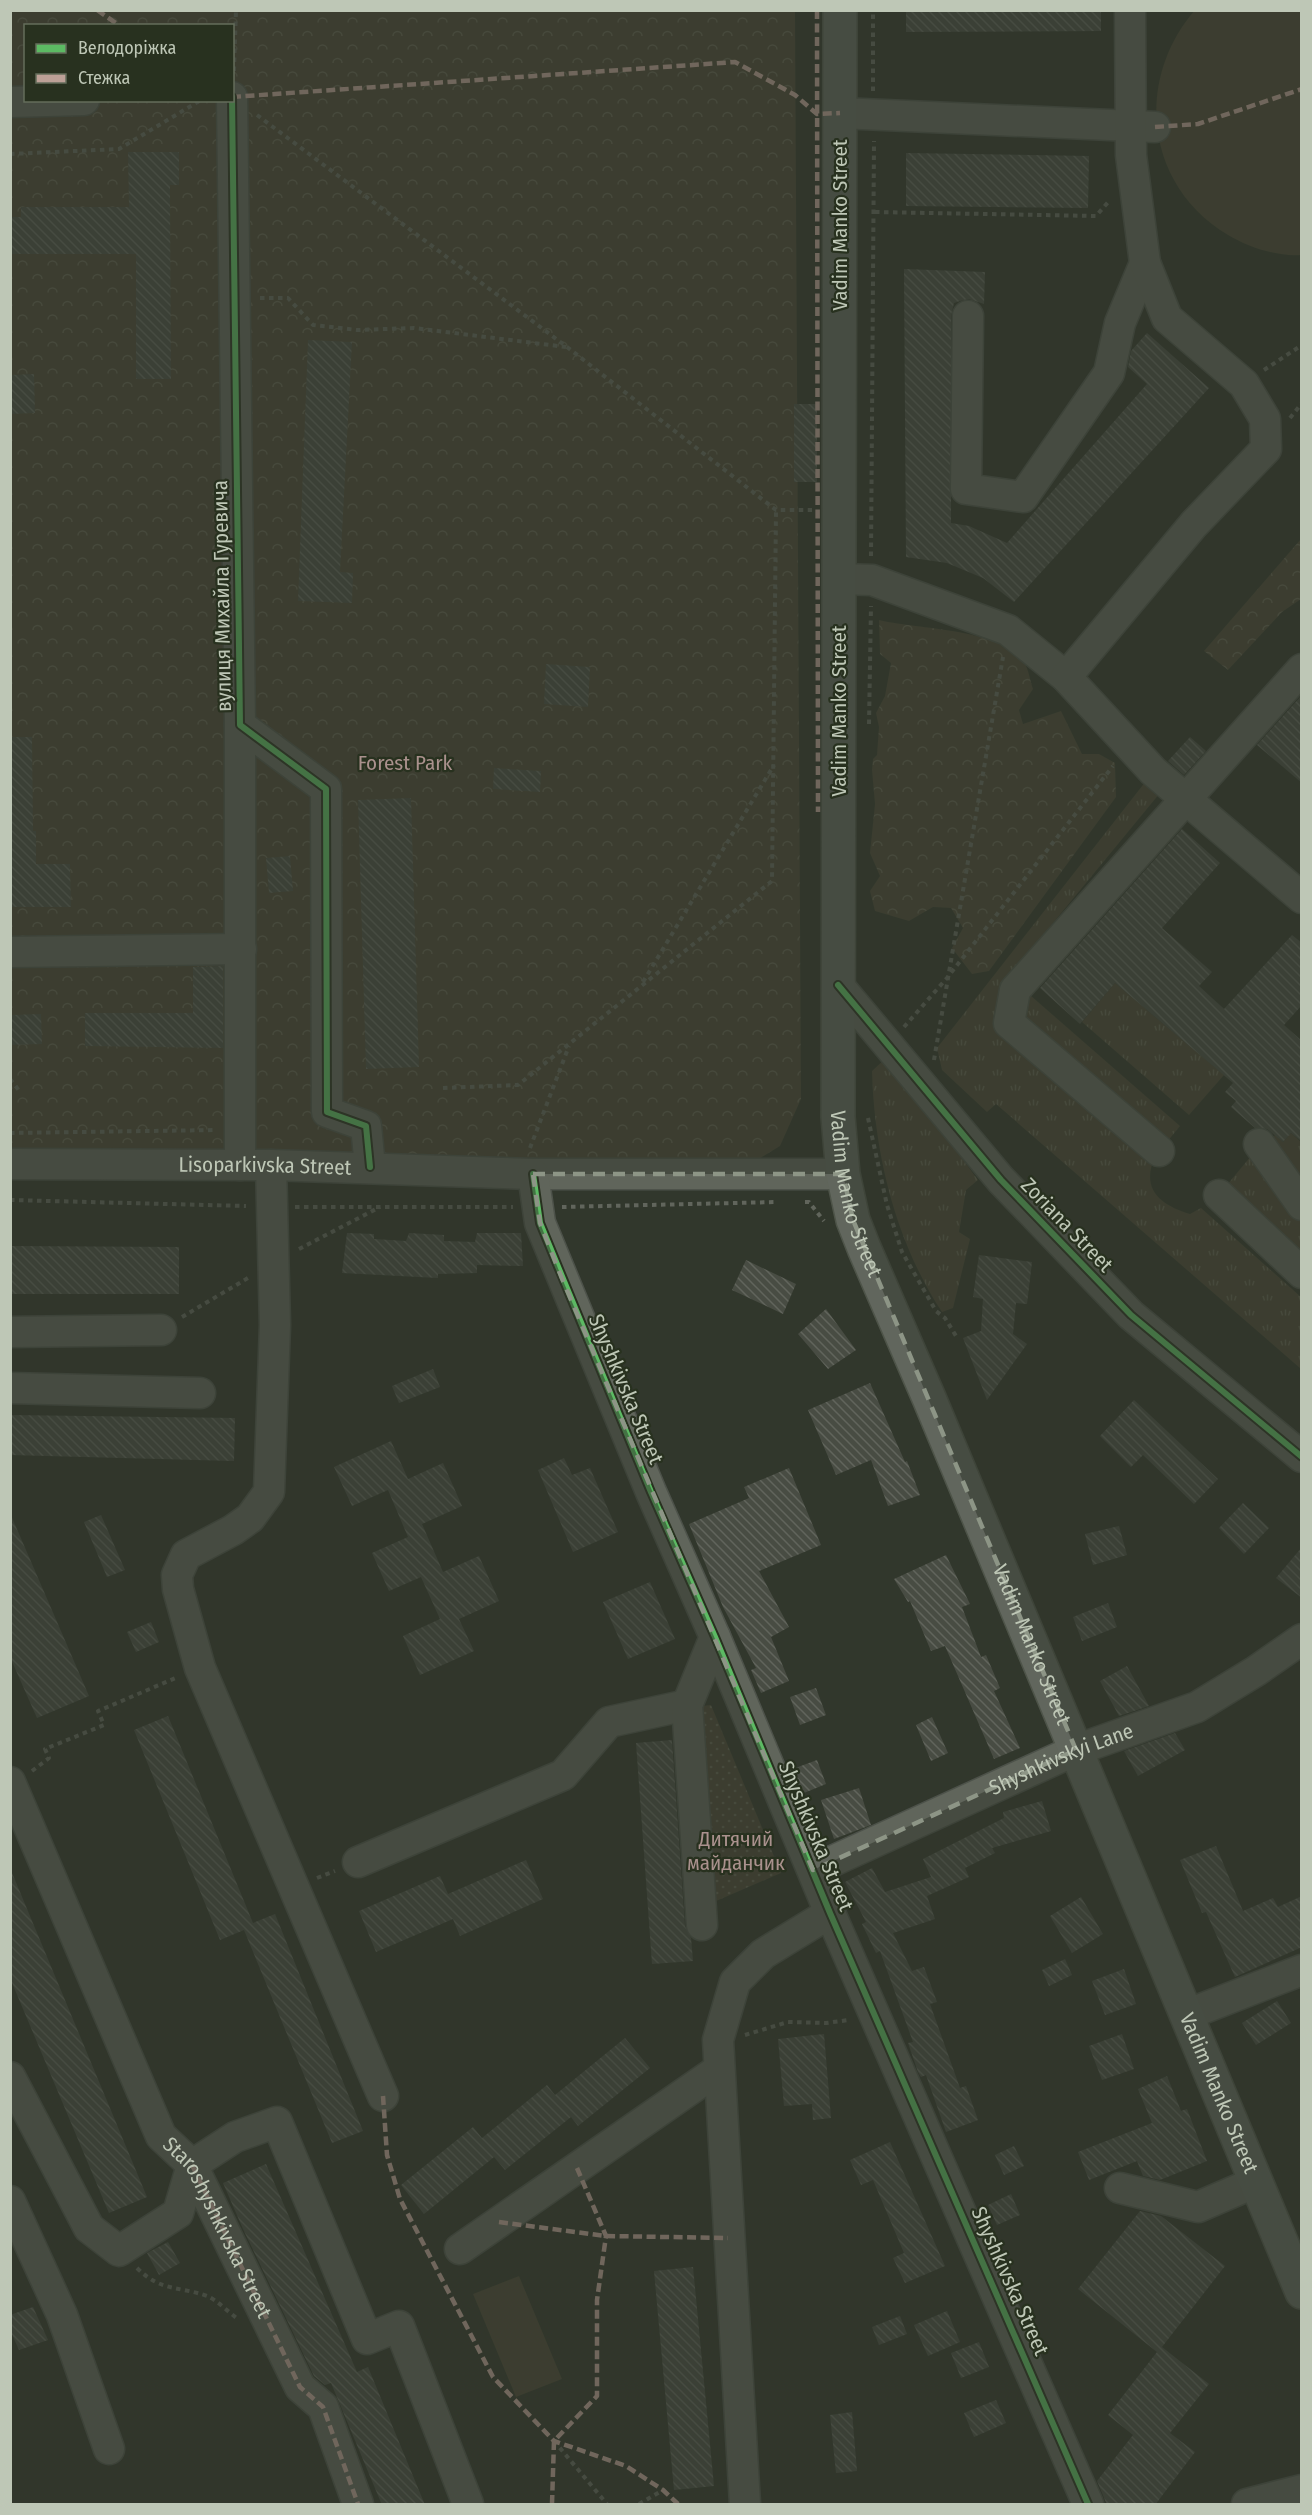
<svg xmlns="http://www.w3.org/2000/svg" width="1312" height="2515" font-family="'Fira Sans Condensed',sans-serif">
<defs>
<pattern id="grass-tufts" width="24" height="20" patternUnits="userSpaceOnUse" patternTransform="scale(1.5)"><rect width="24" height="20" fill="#494635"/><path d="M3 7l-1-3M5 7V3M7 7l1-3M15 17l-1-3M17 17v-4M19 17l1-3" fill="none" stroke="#615f50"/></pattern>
<pattern id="forest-crowns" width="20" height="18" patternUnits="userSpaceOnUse" patternTransform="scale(1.5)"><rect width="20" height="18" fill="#494635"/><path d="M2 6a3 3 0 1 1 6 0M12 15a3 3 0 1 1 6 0" fill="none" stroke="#615f50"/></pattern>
<pattern id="park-dots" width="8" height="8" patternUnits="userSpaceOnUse" patternTransform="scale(1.5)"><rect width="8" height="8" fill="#494635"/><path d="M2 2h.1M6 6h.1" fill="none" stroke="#615f50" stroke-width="1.8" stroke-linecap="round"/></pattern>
<pattern id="building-back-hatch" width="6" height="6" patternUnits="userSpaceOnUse" patternTransform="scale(1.5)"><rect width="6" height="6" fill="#484c43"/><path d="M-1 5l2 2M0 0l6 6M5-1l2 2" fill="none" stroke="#61645c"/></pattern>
</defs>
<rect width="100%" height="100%" fill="#31372c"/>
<g fill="url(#grass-tufts)">
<path d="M1146 781 1160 793 1007 979 998 1006 1156 1155C1139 1189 1161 1205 1190 1214L1201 1208 1301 1297V1369L996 1104 987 1112 942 1070 937 1048Z"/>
<path d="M1115 983 1224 1075 1189 1115 1082 1022Z"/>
<path d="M1030 995 1180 1126 1162 1148 1016 1010Z"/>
<path d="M887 1057 978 1180 966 1190 959 1232 970 1239 953 1308 942 1312C896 1243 874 1153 872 1071Z"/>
<path d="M1291 1133 1301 1142V1192L1270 1141 1275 1135 1283 1142Z"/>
<path d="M1256 1150 1301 1214V1264L1222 1191Z"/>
</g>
<g fill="url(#forest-crowns)" fill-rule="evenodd">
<path d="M11 11H795L801 1099 780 1146 754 1162 11 1156ZM26 26H232V100H26Z"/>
<path d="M1301 539V599L1282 612 1228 670 1204 651Z"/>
<path d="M879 620C915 629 1005 629 1024 662 1029 670 1030 681 1033 689L1019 710 1023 724 1061 711 1082 754H1099L1115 763 1116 797 989 971 972 974 952 948 963 928 951 908 933 907 909 921 875 911 870 891 880 876 870 853 875 804 872 770 873 759 877 755 879 727 876 713 885 696 891 663 880 654Z"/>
</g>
<path fill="url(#park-dots)" d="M711 1705 781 1873 707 1905 693 1707Z"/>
<g fill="#494635">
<path d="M1194 11H1301V255C1277 257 1248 247 1228 235 1146 186 1134 82 1194 11Z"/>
<path d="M519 2276 562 2379 516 2397 473 2294Z"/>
</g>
<g fill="url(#building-back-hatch)">
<path d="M906 10H1101V31L906 32Z"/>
<path d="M128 152H179V185H170L171 379H136V254H10V217H21V207H129Z"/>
<path d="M906 153 1089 156 1088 208 906 206Z"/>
<path d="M904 269 985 272 984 304 969 299 960 301 954 303 951 316V523L969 526 1007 543 1147 384 1128 367 1131 351 1147 333 1209 388 1014 602 983 578 947 563 906 557Z"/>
<path d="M308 340 352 342 340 572 353 573 352 603 298 601Z"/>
<path d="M34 374 35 413 10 414V375Z"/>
<rect x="794" y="404" width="23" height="78"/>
<path d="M546 664 590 667 588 707 544 704Z"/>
<path d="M1302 695V783L1257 745Z"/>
<path d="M10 737H32L33 831H36V864H70L71 907H10Z"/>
<path d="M1190 737 1206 751 1184 775 1168 761Z"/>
<path d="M494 768 541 771 540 792 493 789Z"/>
<path d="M411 798 419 1067 366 1069 358 800Z"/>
<path d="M1182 829 1220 863 1162 928 1212 972 1199 986 1224 1009 1292 935 1302 943V1005L1284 1025 1302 1041V1142L1291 1133 1283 1142 1267 1129 1255 1128 1231 1107 1236 1101 1225 1092 1233 1083 1115 983 1080 1024 1040 988Z"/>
<path d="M290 856 293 891 269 893 266 858Z"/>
<path d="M223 966V1048L85 1046V1013H193V967Z"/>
<path d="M41 1014 42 1044 11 1045 10 1015Z"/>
<path d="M347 1233 374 1234V1239L406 1241 409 1233 444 1235V1241L475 1242 477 1233H521L523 1266 477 1265V1273L438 1274V1278L342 1273Z"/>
<path d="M10 1246 179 1247V1294H10Z"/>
<path d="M979 1255 1032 1262 1027 1304 1016 1303 1013 1334 1027 1344 987 1400 963 1338 981 1331 983 1299 973 1297Z"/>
<path d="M746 1260 796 1284 783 1314 732 1290Z"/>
<path d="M826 1309 856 1350 828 1369 798 1334Z"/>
<path d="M433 1369 440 1387 399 1403 392 1386Z"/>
<path d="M870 1383 905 1462 907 1461 920 1495 888 1506 871 1460 836 1475 808 1410Z"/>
<path d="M1134 1400 1218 1479 1194 1504 1143 1455 1131 1467 1100 1436Z"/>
<path d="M10 1415 235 1418 234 1461 10 1455Z"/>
<path d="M391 1441 408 1479 443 1463 462 1506 422 1524 443 1572 479 1556 499 1601 459 1619 474 1651 420 1675 403 1636 440 1619 421 1577 389 1591 372 1553 408 1537 388 1490 352 1506 334 1467Z"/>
<path d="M564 1458 572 1475 590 1468 618 1532 573 1552 538 1470Z"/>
<path d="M789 1468 821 1545 759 1571 789 1627 771 1637 789 1681 761 1693 751 1670 756 1668 723 1607 689 1524 749 1498 744 1487Z"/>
<path d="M1243 1503 1269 1528 1244 1554 1219 1528Z"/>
<path d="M10 1513 89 1696 37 1718 10 1657Z"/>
<path d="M101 1515 125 1570 107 1577 84 1522Z"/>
<path d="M1119 1526 1127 1555 1093 1565 1085 1534Z"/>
<path d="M1302 1547V1598L1276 1578Z"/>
<path d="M946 1555 970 1604 962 1607 981 1657 986 1655 1000 1688 994 1691 1020 1748 994 1759 945 1646 931 1651 910 1601 908 1602 894 1579Z"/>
<path d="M650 1582 675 1639 628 1659 603 1602Z"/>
<path d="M1108 1603 1117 1627 1082 1641 1073 1617Z"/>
<path d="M151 1622 159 1642 136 1652 127 1632Z"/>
<path d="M1127 1666 1149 1706 1119 1716 1100 1681Z"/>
<path d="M816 1688 826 1715 800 1725 790 1697Z"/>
<path d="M168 1716 253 1923 275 1914 363 2131 332 2143 244 1930 220 1940 134 1730Z"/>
<path d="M932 1717 948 1753 931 1761 916 1725Z"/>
<path d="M1175 1733 1185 1750 1138 1776 1124 1751Z"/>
<path d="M672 1740 685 1926 691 1938 693 1961 652 1964 636 1743Z"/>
<path d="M817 1760 826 1784 799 1795 790 1770Z"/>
<path d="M859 1788 871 1825 834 1839 821 1800Z"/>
<path d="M1042 1801 1051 1831 992 1848 995 1853 965 1868 969 1877 927 1896 935 1919 893 1933 912 1971 924 1967 937 2002 930 2004 960 2088 966 2086 978 2120 946 2132 926 2075 921 2077 918 2072 908 2043 913 2042 880 1951 876 1953 862 1924 866 1922 845 1882 872 1868 885 1892 931 1877 923 1859 1004 1818 1003 1812Z"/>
<path d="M1216 1846 1243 1911 1273 1898 1278 1907 1302 1896V1947L1235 1977 1206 1912 1202 1913 1180 1860Z"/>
<path d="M526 1860 543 1899 460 1936 453 1919 376 1952 359 1911 440 1876 448 1894Z"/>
<path d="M10 1868 147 2197 109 2213 10 1978Z"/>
<path d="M1081 1897 1103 1934 1072 1953 1050 1916Z"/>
<path d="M1065 1959 1072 1975 1049 1986 1042 1970Z"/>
<path d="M1124 1969 1136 2004 1105 2015 1092 1981Z"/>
<path d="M1277 2001 1291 2023 1256 2045 1242 2023Z"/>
<path d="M824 2034 831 2118 813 2120 812 2104 784 2106 778 2039Z"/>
<path d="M1122 2034 1134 2069 1102 2080 1089 2046Z"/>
<path d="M625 2038 650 2068 578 2126 571 2117 505 2170 494 2157 424 2214 401 2185 473 2127 482 2138 547 2085 555 2095Z"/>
<path d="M1167 2076 1181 2111 1187 2109 1207 2161 1160 2180 1143 2176 1137 2161 1089 2180 1078 2152 1152 2123 1138 2089Z"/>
<path d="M890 2142 945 2266 905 2283 893 2258 904 2253 873 2180 861 2185 850 2160Z"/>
<path d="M1014 2146 1024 2166 1004 2175 995 2155Z"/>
<path d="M266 2164 357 2372 368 2367 425 2505H382L331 2383 325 2385 314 2376 243 2229 223 2183Z"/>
<path d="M1011 2194 1020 2215 997 2225 988 2205Z"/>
<path d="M1140 2211 1161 2216 1225 2266 1162 2347 1209 2384 1170 2433 1195 2452 1155 2505H1107L1097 2481 1133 2435 1108 2415 1157 2352 1078 2289Z"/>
<path d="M168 2242 180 2263 159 2275 147 2253Z"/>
<path d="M693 2267 714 2486 674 2490 654 2271Z"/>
<path d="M33 2307 48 2340 19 2350 10 2330V2315Z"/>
<path d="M947 2311 960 2342 928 2356 914 2325Z"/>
<path d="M900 2316 907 2334 879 2345 872 2327Z"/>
<path d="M979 2342 989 2367 961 2378 951 2353Z"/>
<path d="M996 2400 1006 2423 974 2437 964 2413Z"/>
<path d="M852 2412 857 2471 836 2473 830 2415Z"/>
</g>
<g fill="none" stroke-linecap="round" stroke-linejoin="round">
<g stroke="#4d524a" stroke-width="33">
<g id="minor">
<path d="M232 97 240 725 326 789 327 1112 366 1126 370 1167"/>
<path d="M10 102 84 100"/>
<path d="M840 113 1155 127"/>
<path d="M968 316 966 489 1023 497 1109 373 1120 323 1145 263"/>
<path d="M839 579 872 580 1008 630 1066 677 1153 771 1302 898"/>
<path d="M1066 677 1194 524 1266 449 1265 419 1244 384 1167 318 1145 263 1131 155 1130 10"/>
<path d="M10 952 241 949"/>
<path d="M838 985 1001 1180 1131 1315 1302 1457"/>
<path d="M1259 1144 1302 1205"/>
<path d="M1159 1151 1009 1023 1015 990 1302 669"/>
<path id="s1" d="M10 1164 271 1165 533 1174H843"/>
<path d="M240 1165V725"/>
<path d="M271 1165 275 1325 269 1492 250 1518 233 1530 186 1555 177 1575 178 1589 200 1668 383 2096"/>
<path d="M533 1174 540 1223 651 1492 715 1637 830 1913 1088 2504"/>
<path d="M1219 1195 1302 1273"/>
<path d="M10 1332 161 1330"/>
<path d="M10 1388 200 1393"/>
<path id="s2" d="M10 1782 161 2136 192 2165 300 2387 323 2407 358 2504"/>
<path d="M358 1862 563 1775 609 1722 687 1705"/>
<path id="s3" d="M813 1870 1076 1750 1197 1707 1256 1671 1302 1639"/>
<path d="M702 1925 687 1705 715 1637"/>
<path d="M1186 2015 1302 1970"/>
<path d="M10 2077 89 2228 119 2251 178 2213 192 2165 235 2137 277 2122 367 2339 399 2326 468 2504"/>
<path d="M1120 2188 1198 2207 1256 2182"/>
<path d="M10 2201 62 2315 109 2449"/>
<path d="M460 2249 718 2070"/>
<path d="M745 2504 718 2040 735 1982 763 1954 830 1913"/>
<path d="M1247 2504 1302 2490"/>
</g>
</g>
<g stroke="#4e5449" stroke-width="36">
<g id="major">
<path id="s4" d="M840 10 838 1117 843 1174 853 1220 864 1248 929 1398 1302 2292"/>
</g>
</g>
<g stroke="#61655c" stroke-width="4" stroke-dasharray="4.5 4.5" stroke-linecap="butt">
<path d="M234 71 236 10"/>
<path d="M873 91V10"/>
<path d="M257 115 567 347 776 510H812"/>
<path d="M10 154 119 149 201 100"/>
<path d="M875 212 1096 216 1110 200"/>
<path d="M260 298H288L313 325 357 330 414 328 566 347"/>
<path d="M1264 370 1302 345"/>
<path d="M1290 418 1302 403"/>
<path d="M871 556 874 141"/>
<path d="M869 724 871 606"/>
<path d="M643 982 774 765"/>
<path d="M904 1027 947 978 1113 766"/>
<path d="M934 1060 1003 657"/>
<path d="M10 1079 21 1093"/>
<path d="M443 1088 518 1085 772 881 776 510"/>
<path d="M868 1118 887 1205 902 1252 936 1311 945 1318 956 1336"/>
<path d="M10 1133 217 1130"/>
<path d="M530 1148 569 1046"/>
<path d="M10 1200 246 1206"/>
<path d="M805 1202H809L824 1221"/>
<path d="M295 1207H513"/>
<path d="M562 1207 777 1202"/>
<path d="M299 1249 380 1207"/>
<path d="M182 1317 248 1278"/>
<path d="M32 1771 49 1758 45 1749 104 1725 98 1711 178 1677"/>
<path d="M317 1878 335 1871"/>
<path d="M745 2035 788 2022 826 2023 849 2020"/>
<path d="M137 2268C161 2292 179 2286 207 2296 217 2300 228 2312 238 2319"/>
<path d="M554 2441 607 2504"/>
<path d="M639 2504 663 2490"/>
</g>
<use href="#minor" stroke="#60655b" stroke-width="30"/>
<use href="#major" stroke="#61665d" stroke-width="33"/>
<g stroke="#bda197" stroke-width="4.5" stroke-dasharray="9 4.5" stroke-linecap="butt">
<path d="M97 10 120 26"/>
<path d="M817 10 818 812"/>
<path d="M232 97 735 62 795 95 817 114 840 113"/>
<path d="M1155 127 1198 124 1302 89"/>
<path d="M383 2096 387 2155 400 2199 493 2377 554 2441 626 2466 663 2490 678 2504"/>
<path d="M192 2165 300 2387 323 2407 358 2504"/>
<path d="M499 2222 606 2236 728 2238"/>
<path d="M552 2504 554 2441 597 2396V2300L606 2236 577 2168"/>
</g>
<g stroke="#28311f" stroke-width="10">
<g id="cycleway">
<path d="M232 97 240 725 326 789 327 1112 366 1126 370 1167"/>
<path d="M838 985 1001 1180 1131 1315 1302 1457"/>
<path d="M533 1174 540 1223 651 1492 715 1637 830 1913 1088 2504"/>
</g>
</g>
<use href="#cycleway" stroke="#5cba63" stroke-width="6"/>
</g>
<path d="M0 0H1312V2515H0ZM533 1174H843L853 1220 1076 1750 813 1870 561 1276 540 1223Z" fill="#31372c" fill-opacity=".55" fill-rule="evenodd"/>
<path fill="none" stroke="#8d9586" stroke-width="4.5" stroke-dasharray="12 8" stroke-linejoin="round" d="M533 1174H843L853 1220 1076 1750 813 1870 561 1276 540 1223Z"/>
<g text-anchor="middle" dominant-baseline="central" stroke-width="4.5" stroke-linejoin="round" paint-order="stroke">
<g font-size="21" fill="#bec7b6" stroke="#28311f">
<text transform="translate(840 225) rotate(-90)">Vadim Manko Street</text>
<text transform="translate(222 596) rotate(-91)">вулиця Михайла Гуревича</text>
<text transform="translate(839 711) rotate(-90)">Vadim Manko Street</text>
<text stroke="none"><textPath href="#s1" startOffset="255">Lisoparkivska Street</textPath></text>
<text stroke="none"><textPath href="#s4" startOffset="1186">Vadim Manko Street</textPath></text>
<text transform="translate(1067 1225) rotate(46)">Zoriana Street</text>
<text transform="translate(626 1389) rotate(67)">Shyshkivska Street</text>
<text stroke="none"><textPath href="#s4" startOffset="1672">Vadim Manko Street</textPath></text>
<text stroke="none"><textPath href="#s3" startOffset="272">Shyshkivskyi Lane</textPath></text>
<text transform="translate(816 1836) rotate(67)">Shyshkivska Street</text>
<text stroke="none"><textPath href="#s4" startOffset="2158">Vadim Manko Street</textPath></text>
<text stroke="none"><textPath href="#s2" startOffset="494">Staroshyshkivska Street</textPath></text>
<text transform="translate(1010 2281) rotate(66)">Shyshkivska Street</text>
</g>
<g font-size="21" fill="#aa918d" stroke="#28311f">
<text x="405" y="763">Forest Park</text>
<text x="736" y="1839">Дитячий<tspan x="736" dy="24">майданчик</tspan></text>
</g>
</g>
<rect width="1312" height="2515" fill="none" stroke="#bec7b6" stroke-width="24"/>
<rect x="24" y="24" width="210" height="78" fill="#28311f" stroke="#646d5b" stroke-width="1.5"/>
<rect x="36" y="44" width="30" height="9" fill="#5cba63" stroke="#646d5b" stroke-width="1.5"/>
<text x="78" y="54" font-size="18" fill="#bec7b6">Велодоріжка</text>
<rect x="36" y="74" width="30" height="9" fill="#bda197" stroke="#646d5b" stroke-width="1.5"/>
<text x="78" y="84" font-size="18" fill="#bec7b6">Стежка</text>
</svg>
